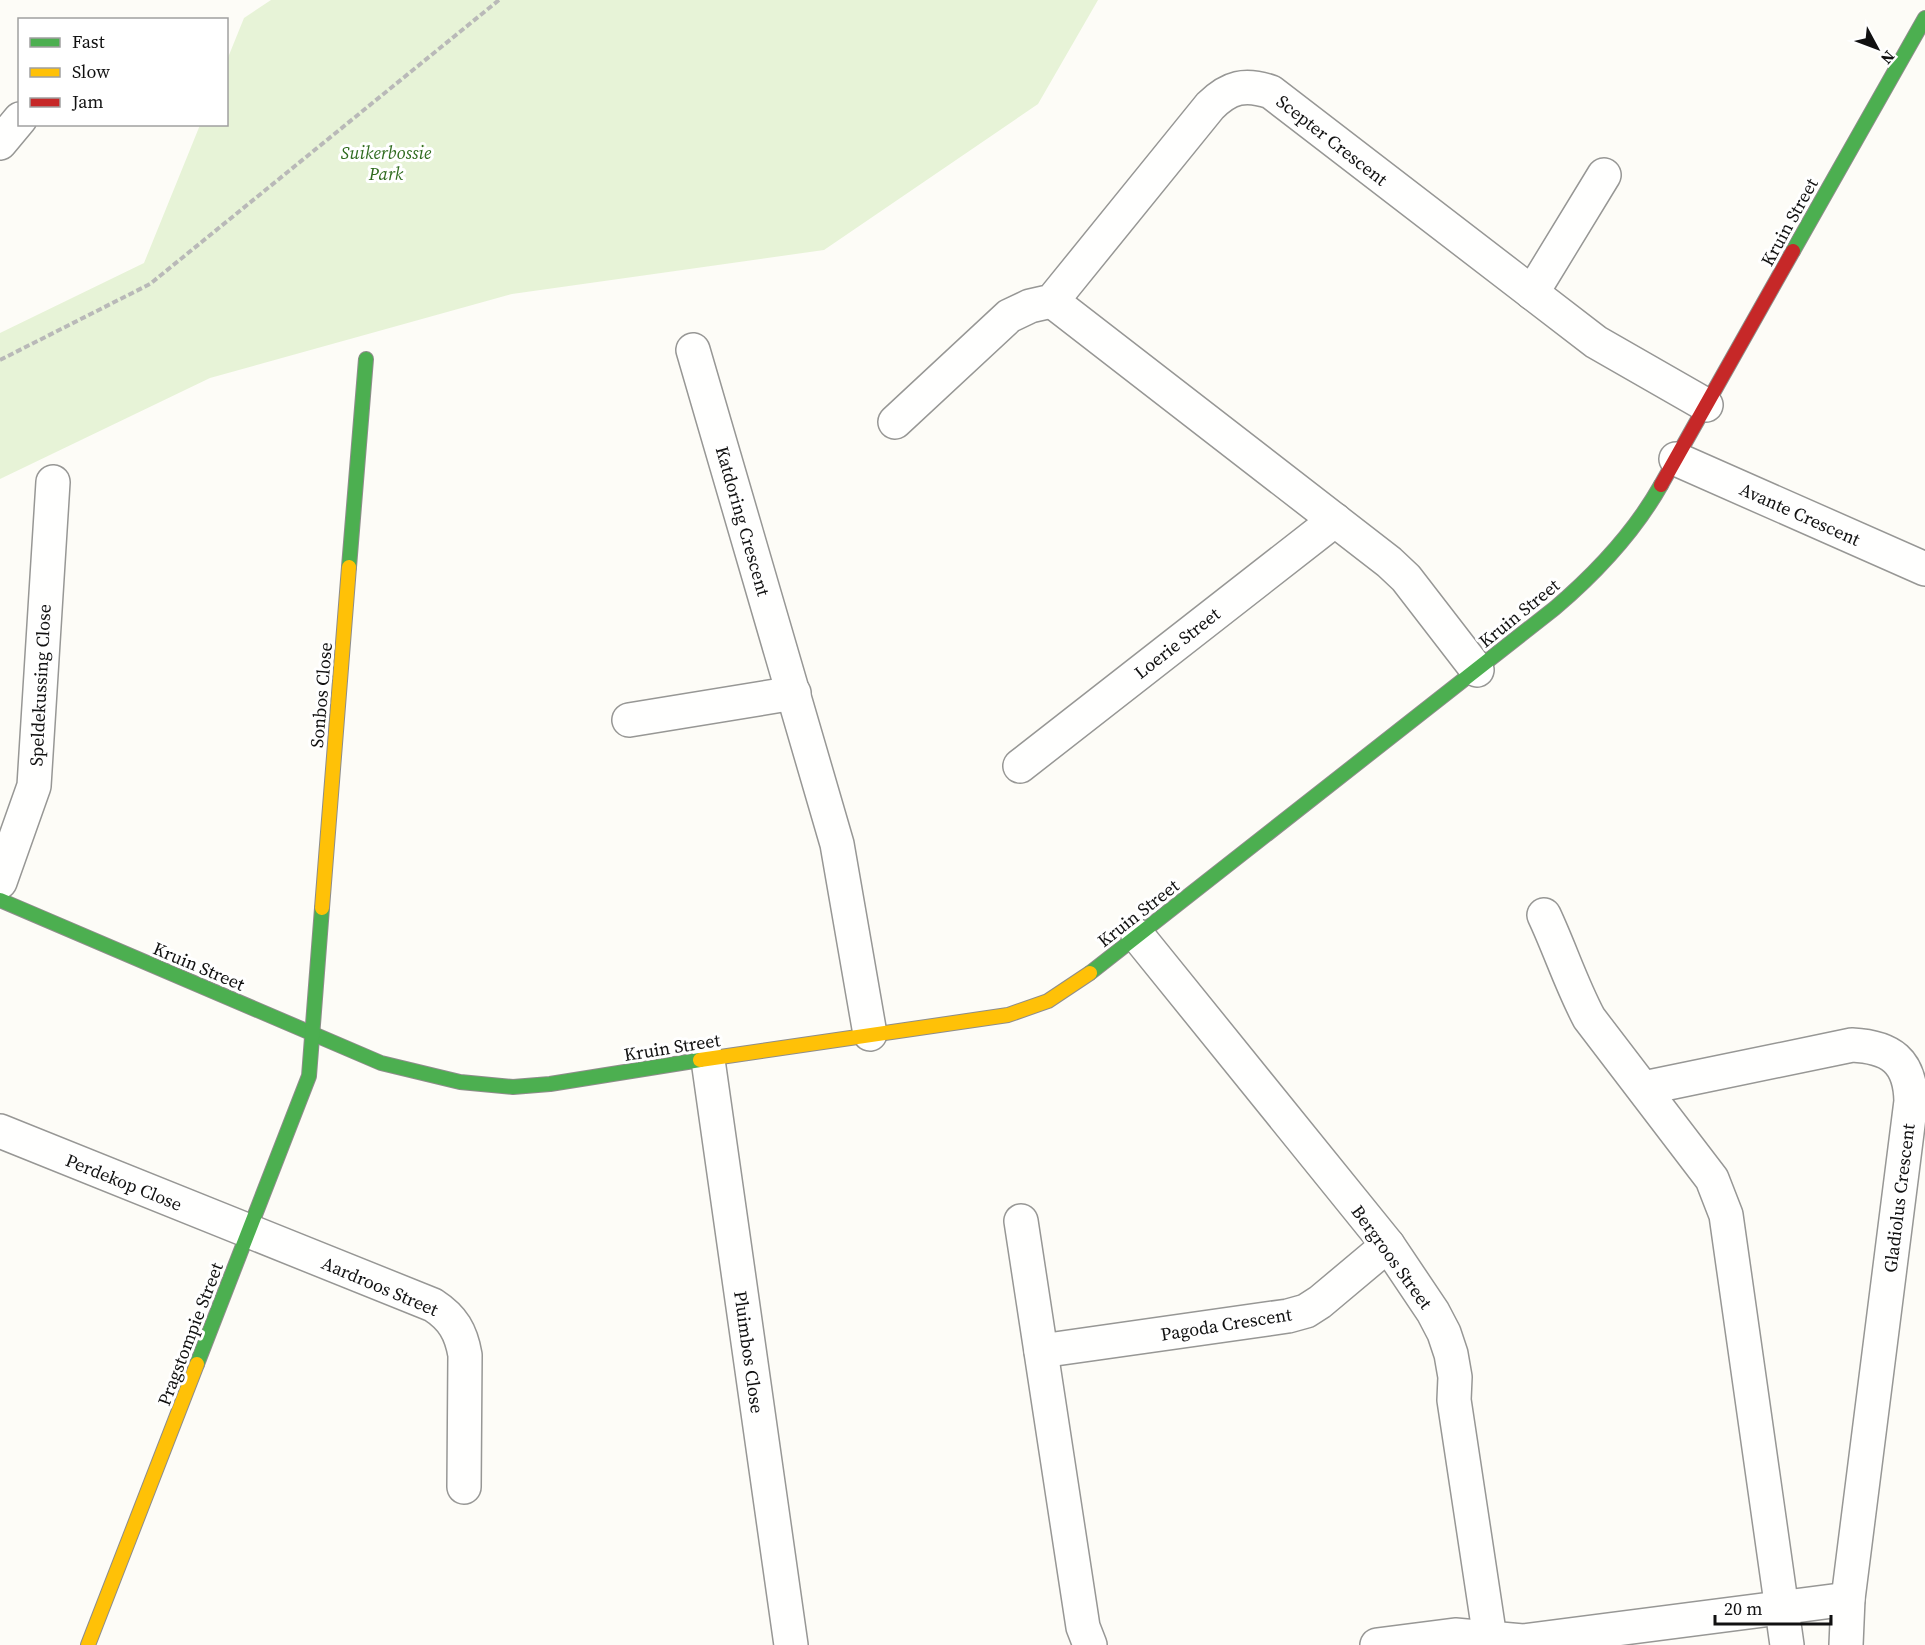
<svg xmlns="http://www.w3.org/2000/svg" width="1925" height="1645" font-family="'Source Serif 4',serif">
<rect width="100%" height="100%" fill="#fdfcf7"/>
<path fill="#e7f3d7" d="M271 0H1098L1038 104 824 250 512 294 210 378 0 479V333L144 263 200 125 226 124 227 60 244 18Z"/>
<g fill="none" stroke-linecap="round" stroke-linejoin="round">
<g stroke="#979795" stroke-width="36">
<g id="street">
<path d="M0 143 20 119"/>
<path d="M1532 293 1604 175"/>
<path d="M1052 301 1389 562 1406 578 1477 670"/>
<path d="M693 350 837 844 870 1034"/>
<path d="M895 422 1009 316 1030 306 1052 301 1210 106C1229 87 1245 83 1271 92L1596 342 1706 405"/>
<path d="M1676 459 1925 569"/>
<path d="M629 720 794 693"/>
<path d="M1020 766 1335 520"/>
<path d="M0 882 34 786 53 482"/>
<path d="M1544 915C1560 949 1571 984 1589 1018L1712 1179 1726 1215 1787 1645"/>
<path d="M1138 936 1388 1245 1433 1312 1444 1333 1451 1354 1455 1377 1454 1400 1491 1645"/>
<path d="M708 1060 791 1645"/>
<path d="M1644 1088 1852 1045C1891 1047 1910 1061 1911 1101L1848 1599 1846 1645"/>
<path d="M0 1131 433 1305C453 1318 461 1332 465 1355L464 1487"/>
<path d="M1021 1221 1083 1627 1090 1645"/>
<path d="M1041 1351 1288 1316 1306 1311 1320 1302 1388 1245"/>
<path d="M1377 1645 1455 1635 1523 1641 1848 1599"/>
</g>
</g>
<g stroke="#8e8d8b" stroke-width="16">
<g id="fast">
<path d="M1793 251 1925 18"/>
<path d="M349 567 366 359"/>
<path d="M0 900 381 1063 460 1082 513 1087 550 1084 700 1060"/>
<path d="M1090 973 1555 608C1596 573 1634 533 1661 485"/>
<path d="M197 1364 309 1076 322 908"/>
</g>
</g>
<g stroke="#8e8d8b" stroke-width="16">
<g id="slow">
<path d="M322 908 349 567"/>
<path d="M700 1060 1008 1015 1048 1001 1090 973"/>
<path d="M88 1645 197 1364"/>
</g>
</g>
<g stroke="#8e8d8b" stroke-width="16">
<path id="jam" d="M1661 485 1793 251"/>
</g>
<path stroke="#b9b9b8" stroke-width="4" stroke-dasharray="6 3" stroke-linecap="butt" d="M0 360 150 284 499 0"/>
<use href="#street" stroke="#fffffe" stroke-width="33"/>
<use href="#fast" stroke="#4caf50" stroke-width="14"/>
<use href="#slow" stroke="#ffc107" stroke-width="14"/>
<use href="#jam" stroke="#c62828" stroke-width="14"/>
</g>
<g text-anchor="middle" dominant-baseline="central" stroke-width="6" stroke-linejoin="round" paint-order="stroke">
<g font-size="18" fill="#111" stroke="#fff">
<text transform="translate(1332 140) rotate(38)">Scepter Crescent</text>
<text transform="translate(1789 222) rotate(-61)">Kruin Street</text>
<text transform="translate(1800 514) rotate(24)">Avante Crescent</text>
<text transform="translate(743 521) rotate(74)">Katdoring Crescent</text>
<text transform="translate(1519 613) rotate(-39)">Kruin Street</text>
<text transform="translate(1177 643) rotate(-38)">Loerie Street</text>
<text transform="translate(40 685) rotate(-87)">Speldekussing Close</text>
<text transform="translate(321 695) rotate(-85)">Sonbos Close</text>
<text transform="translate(1138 913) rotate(-38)">Kruin Street</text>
<text transform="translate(199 966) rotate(23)">Kruin Street</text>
<text transform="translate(672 1047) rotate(-9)">Kruin Street</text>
<text transform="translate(124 1182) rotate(22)">Perdekop Close</text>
<text transform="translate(1899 1198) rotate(-83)">Gladiolus Crescent</text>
<text transform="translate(1392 1257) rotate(54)">Bergroos Street</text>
<text transform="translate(380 1286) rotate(23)">Aardroos Street</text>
<text transform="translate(1226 1324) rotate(-9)">Pagoda Crescent</text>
<text transform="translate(190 1334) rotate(-69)">Pragstompie Street</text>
<text transform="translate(749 1352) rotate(82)">Pluimbos Close</text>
</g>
<g font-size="18" font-style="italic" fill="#2f6b1f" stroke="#fff">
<text x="386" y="152">Suikerbossie<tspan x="386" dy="21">Park</tspan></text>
</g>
</g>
<rect x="18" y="18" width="210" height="108" fill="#ffffff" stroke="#a0a0a0" stroke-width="1.5"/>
<rect x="30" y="38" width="30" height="9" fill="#4caf50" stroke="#a0a0a0" stroke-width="1.5"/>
<text x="72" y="48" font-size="18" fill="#111111">Fast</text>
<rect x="30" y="68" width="30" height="9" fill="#ffc107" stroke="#a0a0a0" stroke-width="1.5"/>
<text x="72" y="78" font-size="18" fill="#111111">Slow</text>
<rect x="30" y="98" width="30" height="9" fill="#c62828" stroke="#a0a0a0" stroke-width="1.5"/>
<text x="72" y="108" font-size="18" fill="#111111">Jam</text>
<g transform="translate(1877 48) rotate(131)" stroke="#ffffff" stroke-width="4.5" paint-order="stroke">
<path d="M0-4.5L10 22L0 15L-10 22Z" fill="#111111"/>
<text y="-9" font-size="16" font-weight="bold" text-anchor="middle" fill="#111111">N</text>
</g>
<path d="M1715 1615v9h116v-9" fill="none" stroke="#111111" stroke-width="3"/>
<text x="1724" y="1615" font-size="18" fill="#111111" stroke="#ffffff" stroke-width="4.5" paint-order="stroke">20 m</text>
</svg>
